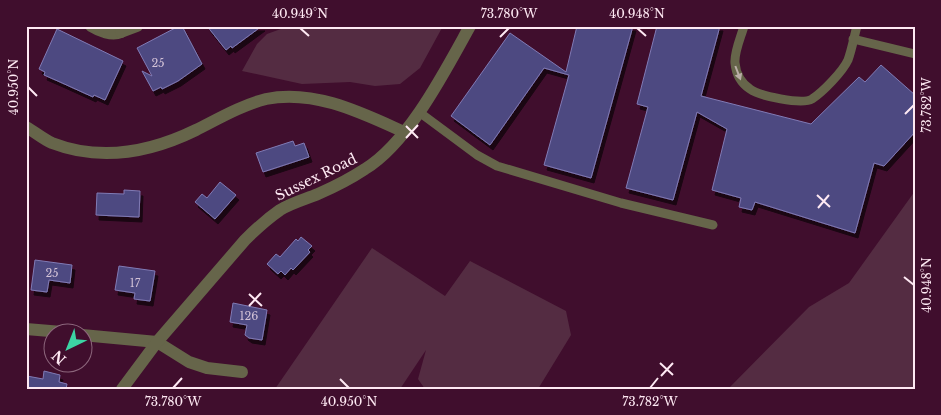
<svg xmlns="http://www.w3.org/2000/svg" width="941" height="415" font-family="'Libre Baskerville',serif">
<defs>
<filter id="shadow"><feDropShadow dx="3" dy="5" stdDeviation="0" flood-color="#0009"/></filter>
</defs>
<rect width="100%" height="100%" fill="#400e2d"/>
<g fill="#542c42">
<path d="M289 26H443L420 68 400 84 375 86 350 82 302 84 242 71 257 44 267 34Z"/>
<path d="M915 191V389H728L809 307 849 283Z"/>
<path d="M372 248 445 296 470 261 566 311 571 335 538 389H425L418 379 426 350 400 389H275Z"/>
</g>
<g fill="#4e4881" stroke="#807bb5" filter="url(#shadow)">
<path d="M179 26H182L202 64 178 81 162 89 161 87 153 91 142 71 152 76 137 48Z"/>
<path d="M207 26H262L232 48 231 46 226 50Z"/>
<path d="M577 26H633L591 178 544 165 569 75 544 68 490 145 451 116 510 33 566 72Z"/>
<path d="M657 26H720L701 96 811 124 859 77 865 82 881 65 915 95V132L884 166 874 163 855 233 755 202 752 210 739 207 741 198 712 190 727 129 697 112 673 200 626 188 648 107 637 104Z"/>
<path d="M57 29 123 61 105 100 94 95 93 97 60 82 44 75 45 72 39 69Z"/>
<path d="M293 141 295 146 304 143 309 157 263 172 256 153Z"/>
<path d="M220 182 236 195 215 219 195 202 202 194 207 198Z"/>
<path d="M124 190 140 191 139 217 96 215 97 193 124 194Z"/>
<path d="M301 237 312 246 308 250 310 252 293 270 291 268 285 275 281 271 278 274 267 264 276 254 280 257 296 239 298 241Z"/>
<path d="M35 260 72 265 70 283 49 280 47 292 31 290Z"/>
<path d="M119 266 155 271 150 301 134 299 135 293 115 290Z"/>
<path d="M233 303 267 310 262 340 249 338 245 335 247 325 230 322Z"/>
<path d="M44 371 60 375 59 382 67 384 66 389H26L27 376 43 379Z"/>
</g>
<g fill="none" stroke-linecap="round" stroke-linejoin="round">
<g stroke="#66654a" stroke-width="9">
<path d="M744 26C741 37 734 52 735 63 736 74 741 83 750 89 759 96 802 105 812 99 823 92 843 71 848 60 852 49 854 37 857 26"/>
<path d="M853 39 915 54"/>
<path d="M419 112 477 155 497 166 621 203 713 225"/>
</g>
<g stroke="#66654a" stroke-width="12">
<path d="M91 26C99 31 112 36 121 32V26"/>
<path d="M121 32 137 26"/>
<path d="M26 127C35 132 43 139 52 143 101 162 151 152 196 130 218 119 242 105 266 99 314 89 362 113 404 132"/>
<path d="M26 329 62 332"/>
<path d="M82 335 157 342 189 362 207 368 242 372"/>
<path d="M122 389 157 342 245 240C256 229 267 219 280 210 291 203 306 199 318 194 334 187 350 179 365 169 409 142 445 71 470 26"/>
</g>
</g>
<defs><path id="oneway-solid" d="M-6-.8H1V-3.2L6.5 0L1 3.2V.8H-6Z" transform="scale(1.25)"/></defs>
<use fill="#baaea7" href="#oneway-solid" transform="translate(738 73) rotate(69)"/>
<path fill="none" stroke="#fee9f3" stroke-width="2" d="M300 28 309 36M637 28 646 36M500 37 509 28M28 87 37 96M905 114 914 105M406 126 418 138M406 138 418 125M817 195 830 207M818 208 829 195M904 277 914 285M249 294 262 306M249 306 261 293M660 363 673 375M661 376 673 363M340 379 349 388M173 388 182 378M650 388 658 378"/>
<g text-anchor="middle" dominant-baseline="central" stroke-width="4" stroke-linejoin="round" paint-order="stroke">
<g font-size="11" fill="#d2c1d6">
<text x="158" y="63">25</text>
<text x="52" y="273">25</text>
<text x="135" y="283">17</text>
<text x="249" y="316">126</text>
</g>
<g font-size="14" fill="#fee9f3" stroke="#400e2d">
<text transform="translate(316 177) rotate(-26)">Sussex Road</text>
</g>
</g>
<rect width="941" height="415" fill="none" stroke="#400e2d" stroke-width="55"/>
<g transform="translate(68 348) rotate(223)"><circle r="24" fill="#400e2d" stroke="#8c667c"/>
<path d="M0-4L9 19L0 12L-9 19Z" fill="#3cd4a4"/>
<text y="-8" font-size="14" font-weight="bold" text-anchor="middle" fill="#fee9f3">N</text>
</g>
<rect x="28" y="28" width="886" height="360" fill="none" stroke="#fee9f3" stroke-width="2"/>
<g font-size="12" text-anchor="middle" fill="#fee9f3">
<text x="300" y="18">40.949°N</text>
<text x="509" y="18">73.780°W</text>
<text x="637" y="18">40.948°N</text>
<text transform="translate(14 87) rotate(-90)" y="4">40.950°N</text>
<text transform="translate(927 105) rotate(-90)" y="4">73.782°W</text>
<text transform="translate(927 285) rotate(-90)" y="4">40.948°N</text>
<text x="173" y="406">73.780°W</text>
<text x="349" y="406">40.950°N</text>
<text x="650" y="406">73.782°W</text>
</g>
</svg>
